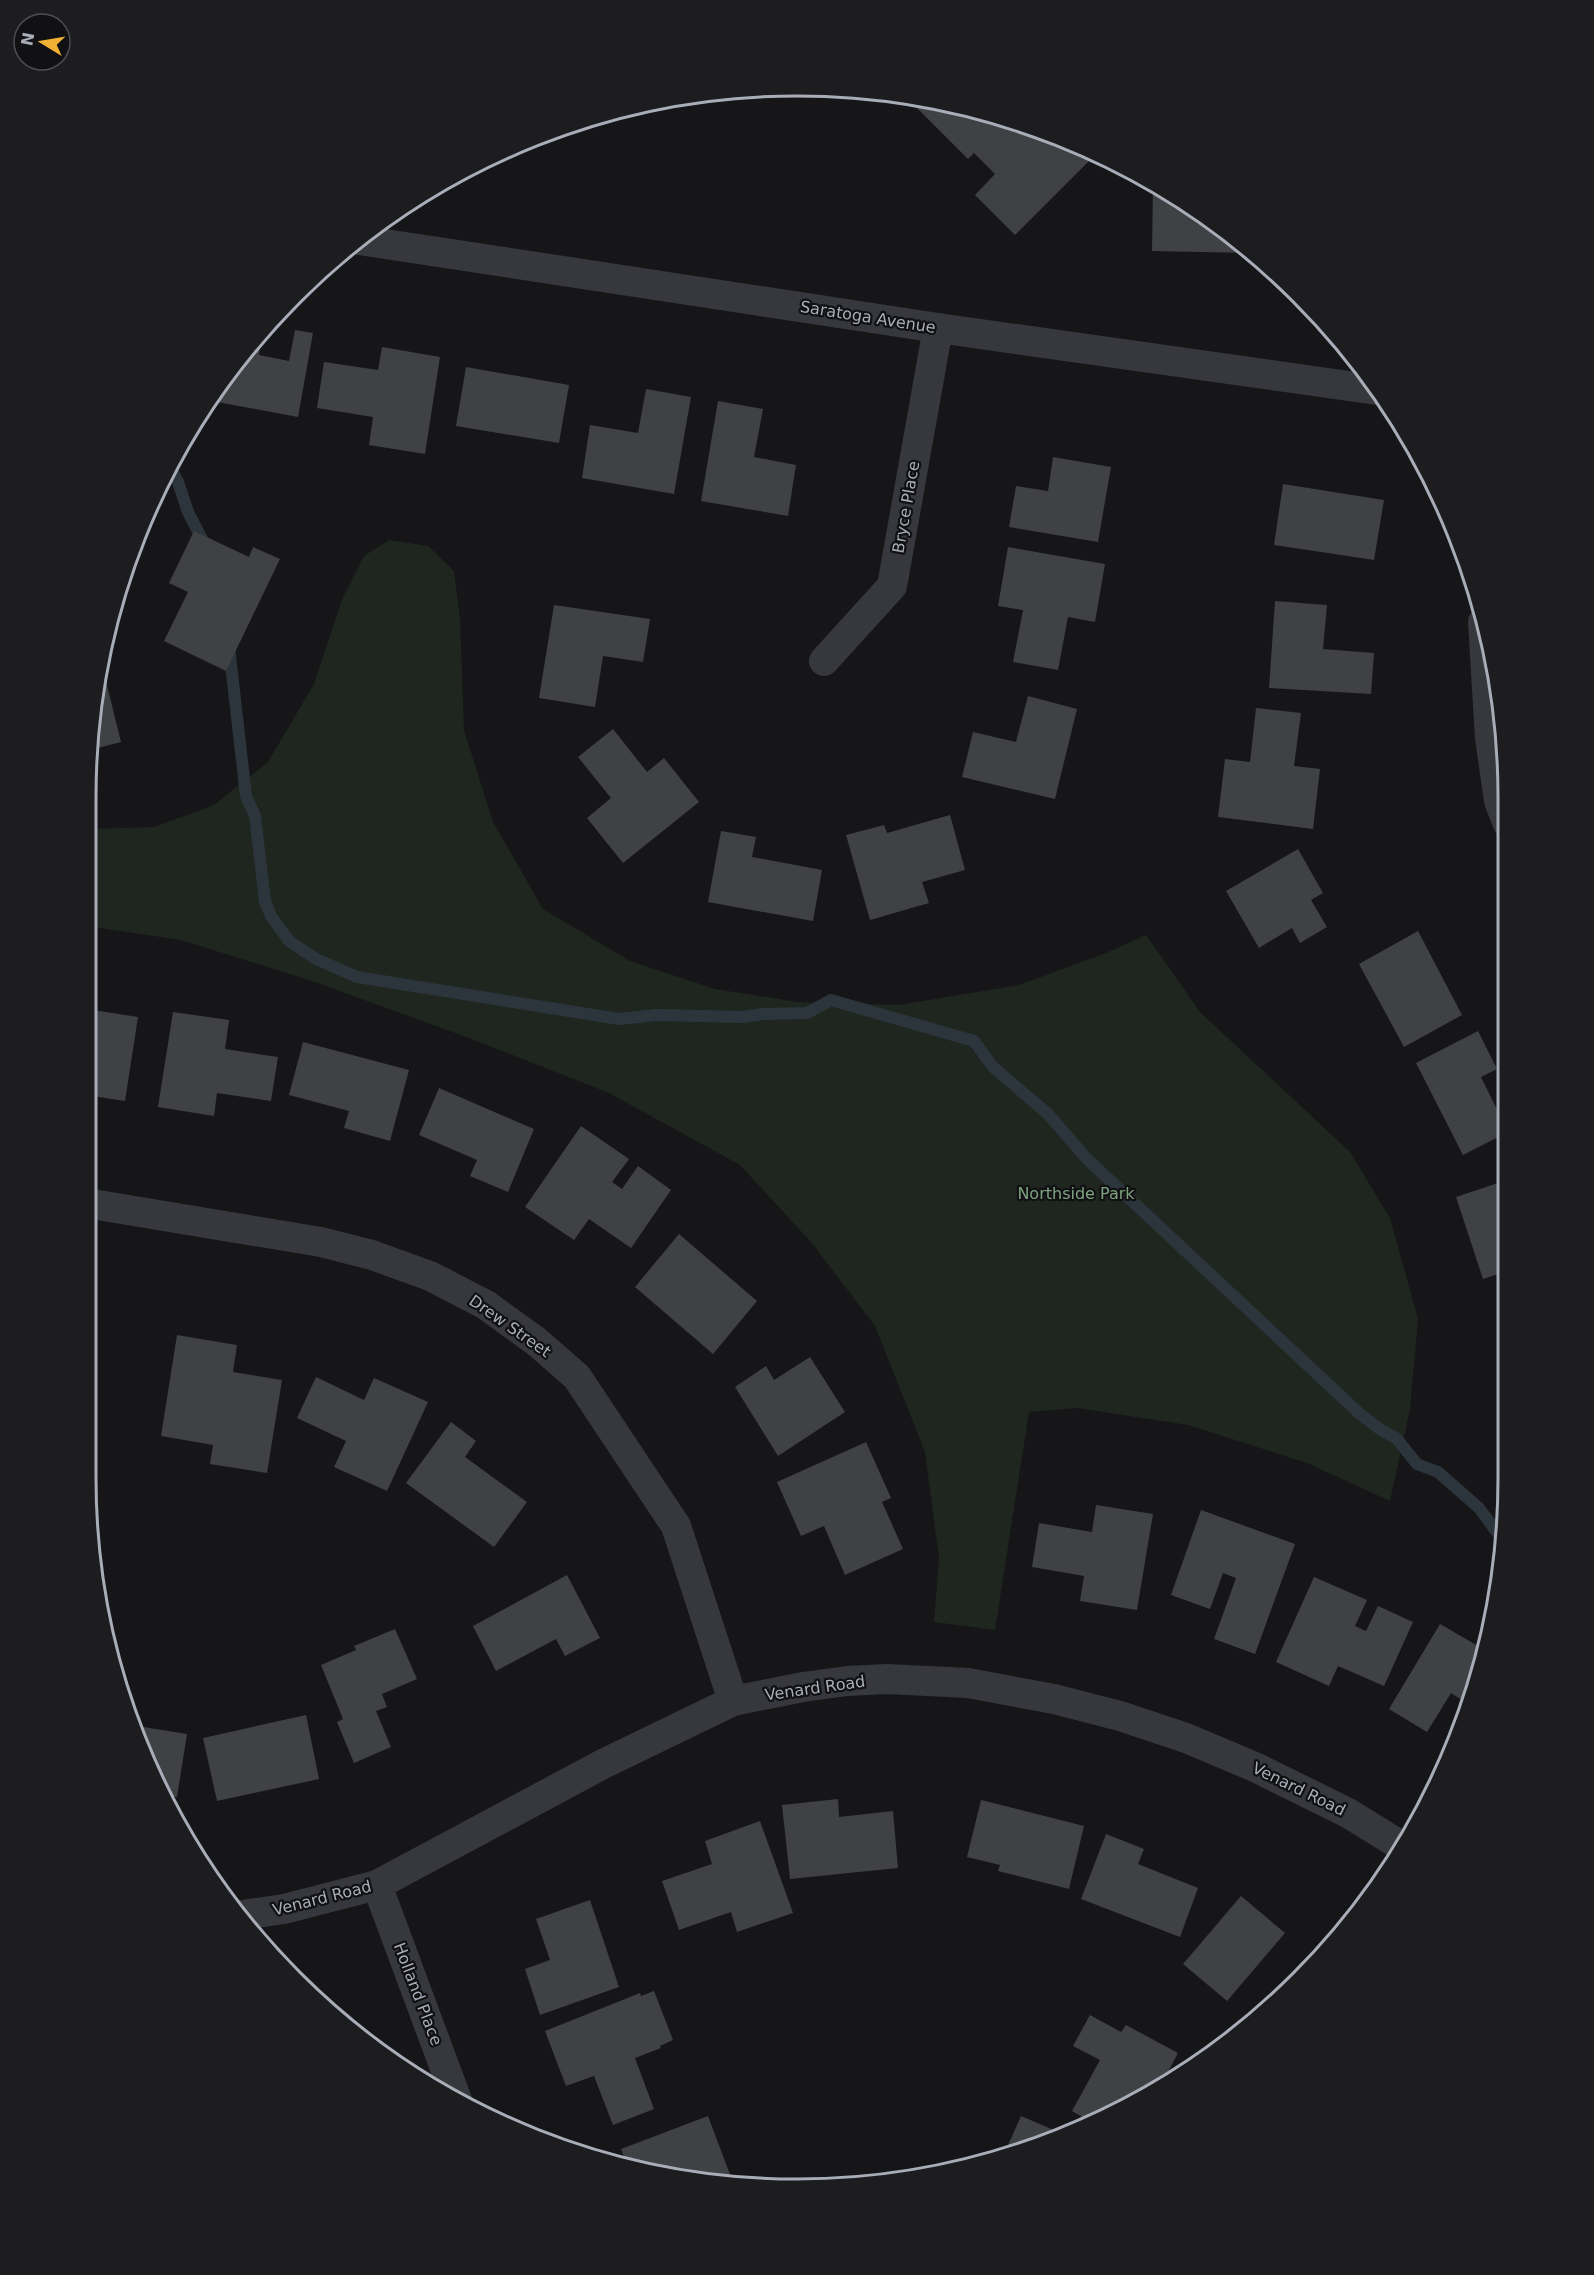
<svg xmlns="http://www.w3.org/2000/svg" width="1594" height="2275" font-family="'DejaVu Sans',sans-serif">
<rect width="100%" height="100%" fill="#161618"/>
<path fill="#1e261f" d="M389 540 428 546 454 571 460 619 464 730 493 822 543 909 630 961 715 989 798 1002 899 1005 1019 985 1106 953 1146 935 1200 1012 1350 1152 1390 1218 1418 1319 1410 1409 1390 1501 1307 1463 1188 1425 1077 1408 1029 1412 995 1630 934 1622 939 1558 925 1452 875 1326 811 1242 740 1165 609 1093 469 1038 312 981 181 940 86 926V829L154 827 214 805 268 762 314 684 343 597 364 556Z"/>
<g fill="none" stroke-linecap="round" stroke-linejoin="round">
<g stroke="#2c353c" stroke-width="12">
<path d="M170 466 178 482 188 512 206 547"/>
<path d="M229 647 246 796 255 816 265 901 271 916 289 941 316 959 357 977 619 1019 657 1015 743 1017 763 1014 807 1013 831 1000 974 1041 993 1067 1048 1114 1087 1159 1360 1414 1381 1430 1396 1438 1417 1464 1438 1472 1479 1508 1502 1539"/>
</g>
</g>
<g fill="#404145">
<path d="M905 96 936 99 1070 140 1096 154 1015 235 975 195 995 174 974 153 968 159Z"/>
<path d="M1153 185 1193 206 1251 253 1152 251Z"/>
<path d="M295 330 313 333 298 417 212 401 262 335 259 355 289 361Z"/>
<path d="M382 347 440 357 425 454 369 445 373 417 317 408 324 362 378 370Z"/>
<path d="M466 367 569 385 559 443 456 426Z"/>
<path d="M646 389 691 397 674 494 582 478 590 425 638 433Z"/>
<path d="M718 401 763 409 754 457 796 465 788 516 701 501Z"/>
<path d="M1053 457 1111 467 1098 542 1009 527 1016 486 1048 491Z"/>
<path d="M1283 484 1384 500 1374 560 1274 545Z"/>
<path d="M194 531 249 557 253 547 280 559 226 671 164 641 188 592 169 583Z"/>
<path d="M1008 547 1105 564 1095 622 1068 617 1058 670 1013 662 1023 610 998 606Z"/>
<path d="M1275 601 1327 605 1323 649 1374 653 1371 694 1269 688Z"/>
<path d="M554 605 650 619 643 662 603 656 595 707 539 698Z"/>
<path d="M100 657 121 742 90 750 99 659Z"/>
<path d="M1028 696 1077 709 1055 799 962 777 973 732 1016 742Z"/>
<path d="M1256 708 1301 713 1294 766 1320 769 1313 829 1218 817 1225 759 1250 762Z"/>
<path d="M613 729 647 772 664 758 699 802 623 863 587 818 611 798 578 757Z"/>
<path d="M950 815 965 870 922 882 929 903 870 920 846 835 884 825 887 833Z"/>
<path d="M721 831 756 837 752 857 822 870 813 921 708 902Z"/>
<path d="M1298 849 1323 893 1311 900 1327 927 1300 943 1292 928 1259 948 1226 891Z"/>
<path d="M1418 931 1462 1015 1404 1047 1359 964Z"/>
<path d="M86 1009 138 1017 125 1101 86 1095Z"/>
<path d="M173 1012 229 1020 225 1049 278 1057 271 1101 217 1093 214 1116 158 1107Z"/>
<path d="M1478 1031 1497 1069 1481 1077 1508 1132 1463 1155 1416 1063Z"/>
<path d="M303 1042 409 1070 390 1141 344 1128 349 1111 289 1095Z"/>
<path d="M439 1088 534 1129 508 1192 470 1176 477 1160 419 1135Z"/>
<path d="M581 1126 629 1159 612 1182 622 1189 638 1166 671 1190 631 1248 589 1219 574 1240 525 1207Z"/>
<path d="M1498 1183 1508 1214V1271L1483 1279 1456 1197Z"/>
<path d="M679 1234 757 1301 713 1354 635 1287Z"/>
<path d="M177 1335 237 1345 233 1372 282 1380 267 1473 210 1464 213 1445 161 1436Z"/>
<path d="M810 1357 845 1412 778 1456 735 1387 766 1366 774 1380Z"/>
<path d="M316 1377 364 1400 374 1378 428 1402 387 1491 334 1467 346 1441 297 1418Z"/>
<path d="M451 1422 476 1441 465 1457 527 1502 494 1547 406 1483Z"/>
<path d="M866 1442 891 1498 882 1502 903 1549 845 1575 824 1526 801 1536 777 1482Z"/>
<path d="M1096 1505 1153 1514 1137 1610 1080 1601 1084 1576 1032 1567 1039 1523 1092 1532Z"/>
<path d="M1201 1510 1295 1544 1255 1654 1214 1639 1236 1578 1223 1573 1210 1609 1171 1595Z"/>
<path d="M567 1575 600 1638 565 1656 556 1639 496 1671 473 1626Z"/>
<path d="M1314 1577 1367 1600 1355 1626 1366 1631 1378 1606 1413 1622 1384 1686 1338 1666 1329 1686 1276 1662Z"/>
<path d="M1440 1624 1485 1650 1468 1704 1451 1693 1427 1732 1389 1709Z"/>
<path d="M395 1629 417 1679 382 1694 387 1707 376 1711 391 1747 354 1763 337 1722 343 1719 321 1665 356 1650 354 1646Z"/>
<path d="M306 1715 319 1779 217 1801 203 1738Z"/>
<path d="M131 1725 187 1734 177 1797 164 1796 140 1751Z"/>
<path d="M838 1799 839 1817 893 1811 898 1868 790 1879 782 1805Z"/>
<path d="M981 1800 1084 1826 1069 1889 998 1871 1000 1865 967 1857Z"/>
<path d="M760 1821 793 1913 737 1932 731 1912 679 1930 662 1881 712 1864 705 1841Z"/>
<path d="M1106 1834 1144 1849 1138 1864 1198 1888 1180 1937 1081 1899Z"/>
<path d="M1241 1896 1285 1933 1227 2001 1183 1964Z"/>
<path d="M590 1900 619 1987 540 2015 525 1969 550 1960 536 1919Z"/>
<path d="M654 1991 673 2040 660 2046 661 2048 635 2058 654 2109 613 2125 594 2076 566 2086 545 2031 640 1993 641 1996Z"/>
<path d="M1090 2015 1121 2032 1126 2025 1178 2053 1159 2089 1112 2116 1092 2123 1072 2111 1100 2060 1073 2046Z"/>
<path d="M708 2116 734 2185 704 2183 671 2174 670 2173 668 2174 626 2162 621 2149Z"/>
<path d="M1021 2116 1061 2133 1005 2152Z"/>
</g>
<g fill="none" stroke-linecap="round" stroke-linejoin="round">
<g stroke="#37383d" stroke-width="30">
<path d="M359 240 938 328 1377 390"/>
<path d="M1483 622 1490 738 1499 801 1508 824"/>
<path d="M824 661 892 586 938 328"/>
<path d="M86 1203 321 1242 372 1255 430 1276 486 1305 537 1342 577 1377 676 1526 733 1701"/>
<path d="M377 1885 458 2103"/>
<path d="M242 1915 284 1909 377 1885 603 1764 733 1701 803 1687 847 1681 887 1679 968 1683 1054 1699 1120 1716 1186 1738 1255 1767 1348 1813 1403 1847"/>
</g>
</g>
<g text-anchor="middle" dominant-baseline="central" stroke-width="4.5" stroke-linejoin="round" paint-order="stroke">
<g font-size="16" fill="#a8adb8" stroke="#111113">
<text transform="translate(868 317) rotate(9)">Saratoga Avenue</text>
<text transform="translate(906 507) rotate(-80)">Bryce Place</text>
<text transform="translate(510 1326) rotate(35)">Drew Street</text>
<text transform="translate(815 1688) rotate(-8)">Venard Road</text>
<text transform="translate(1299 1789) rotate(26)">Venard Road</text>
<text transform="translate(322 1898) rotate(-14)">Venard Road</text>
<text transform="translate(418 1994) rotate(69)">Holland Place</text>
</g>
<g font-size="16" fill="#7fa381" stroke="#111113">
<text x="1076" y="1193">Northside Park</text>
</g>
</g>
<path d="M0 0H1594V2275H0ZM797 96H797A701 701 0 0 1 1498 797V1478A701 701 0 0 1 797 2179H797A701 701 0 0 1 96 1478V797A701 701 0 0 1 797 96Z" fill="#1d1d20" fill-rule="evenodd"/>
<path fill="none" stroke="#a8adb8" stroke-width="3" d="M797 96H797A701 701 0 0 1 1498 797V1478A701 701 0 0 1 797 2179H797A701 701 0 0 1 96 1478V797A701 701 0 0 1 797 96Z"/>
<g transform="translate(42 42) rotate(281)"><circle r="28" fill="#111113" stroke="#4d4f55" stroke-width="1.5"/>
<path d="M0-4.5L10 22L0 15L-10 22Z" fill="#f2b134"/>
<text y="-9" font-size="16" font-weight="bold" text-anchor="middle" fill="#a8adb8">N</text>
</g>
</svg>
